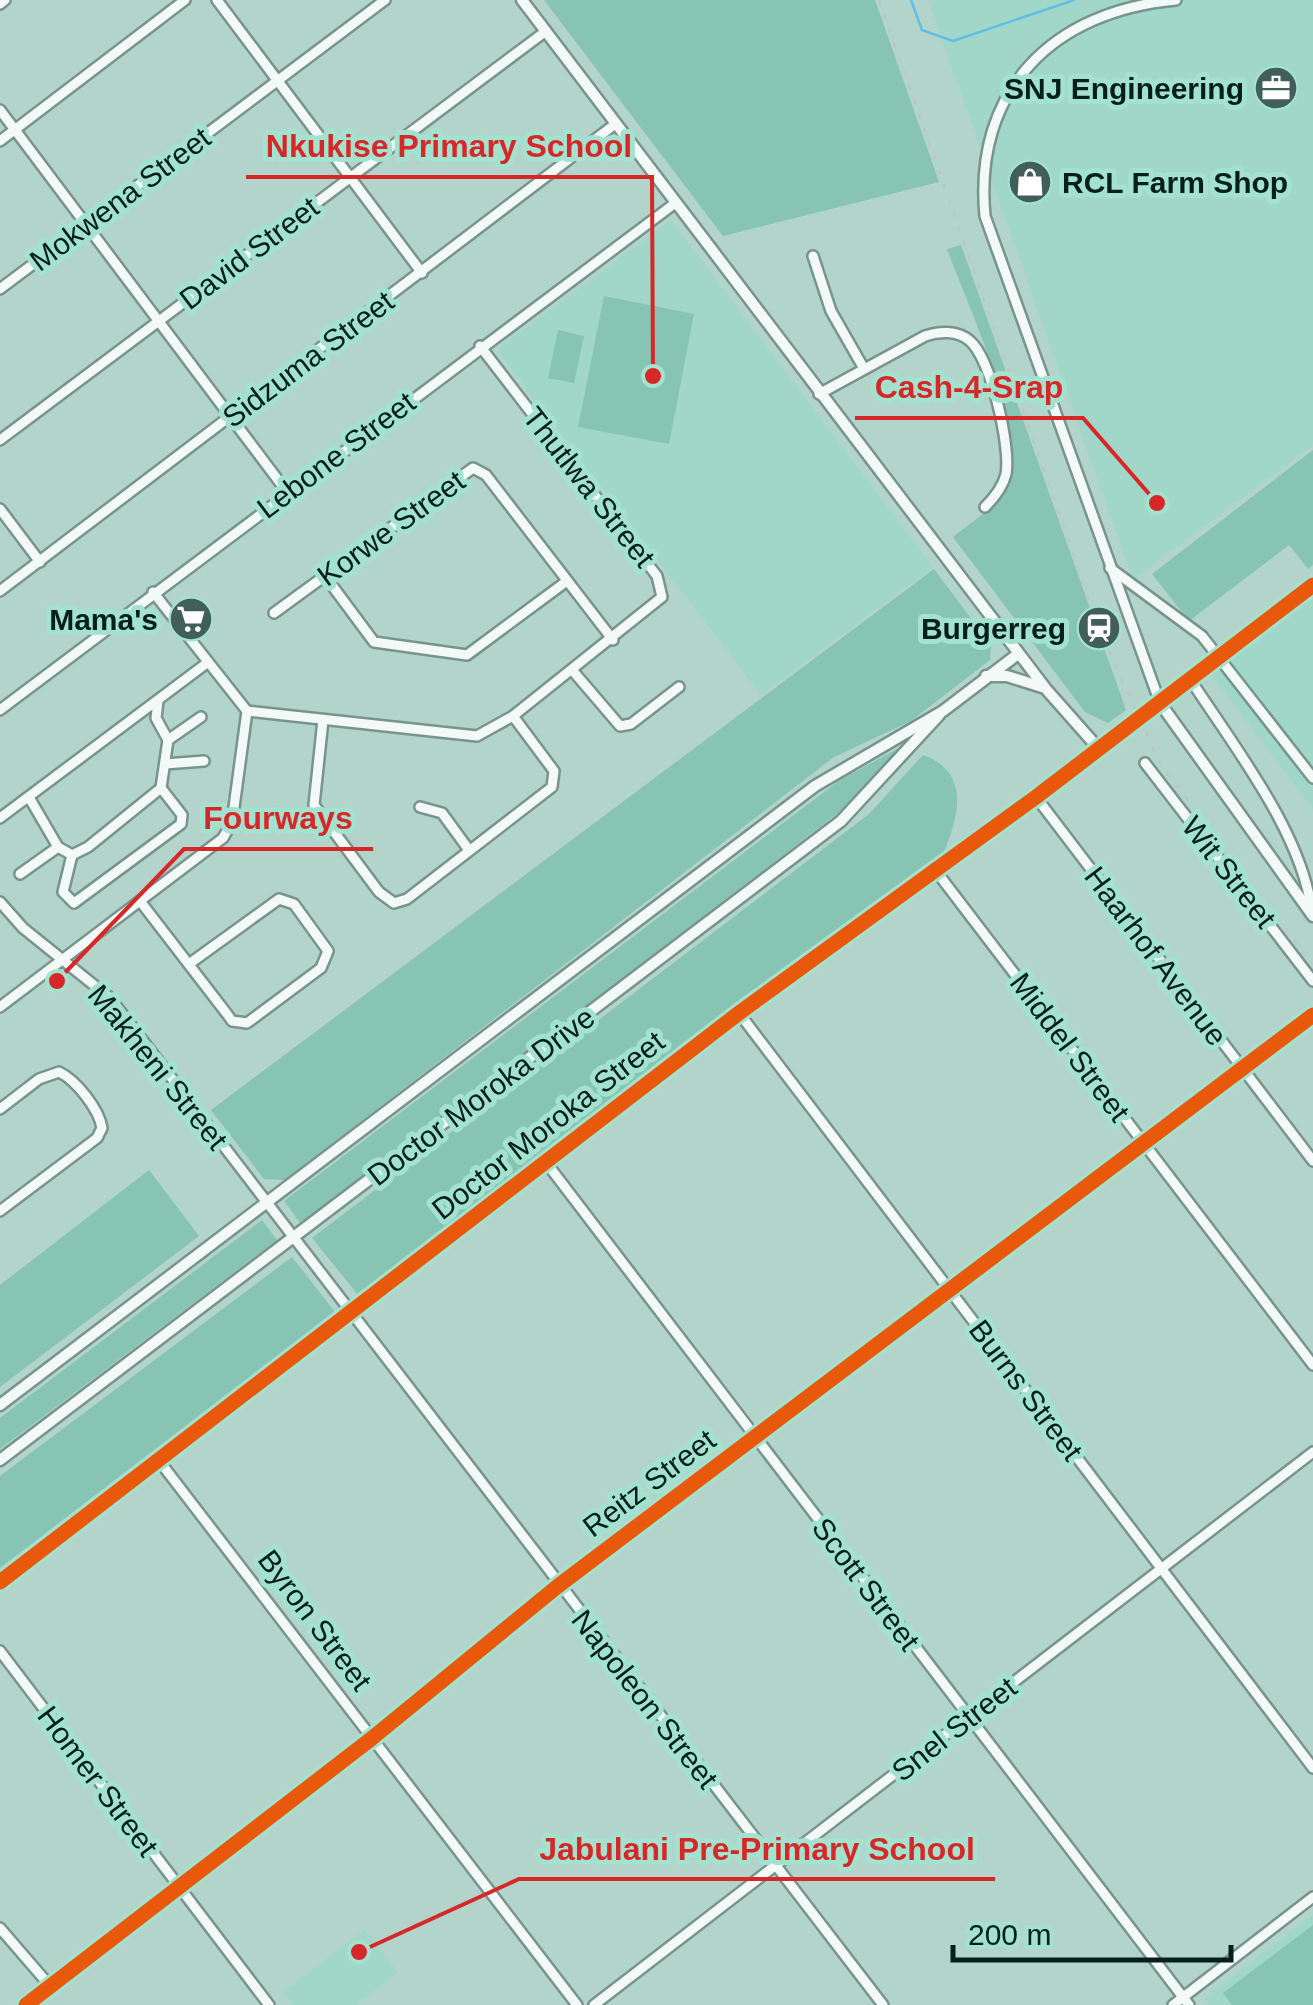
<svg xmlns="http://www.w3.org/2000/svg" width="1313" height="2005" font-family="Helvetica,sans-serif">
<rect width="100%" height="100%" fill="#b2d4ca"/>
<g fill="#a0d7c8">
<path d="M928 0H1313V445L1133 580Z"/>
<path d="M671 220 933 567 761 695 500 354V347Z"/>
<path d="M1313 597V809L1210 673Z"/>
<path d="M1313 1914V2005H1209L1204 1998Z"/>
<path d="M365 1930 398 1973 355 2005H293L283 1992Z"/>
</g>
<g fill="#87c4b4">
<path d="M544 0H875L939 182 723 236Z"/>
<path d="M961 245 1126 710 1108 723 1085 712 953 537C970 523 993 510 1004 490 1033 441 966 302 947 249Z"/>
<path d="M604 296 694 314 669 444 578 427Z"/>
<path d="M558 330 584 336 574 383 548 378Z"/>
<path d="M1313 450V565L1308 569 1289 545 1189 621 1152 574Z"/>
<path d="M934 569 991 645 990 660 911 721 834 757 285 1180 264 1179 211 1110Z"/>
<path d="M908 743 855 800 301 1224 284 1201 840 780Z"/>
<path d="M923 755C971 772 959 817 943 854L360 1297 312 1238 869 814Z"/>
<path d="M149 1170 199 1236 0 1387V1285Z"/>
<path d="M262 1220 277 1240 0 1449V1418Z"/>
<path d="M292 1257 335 1312 0 1568V1476Z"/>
<path d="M1313 1925V2005H1232L1223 1993Z"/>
</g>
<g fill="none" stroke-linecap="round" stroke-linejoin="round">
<path stroke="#61bee5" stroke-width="2.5" d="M911 0 922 30 953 41 1074 0"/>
<g stroke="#79948d" stroke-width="14">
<g id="minor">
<path d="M217 0 422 273"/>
<path d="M1176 0C1053 11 973 90 985 216L1160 703 1313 585"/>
<path d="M0 4 5 0"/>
<path d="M0 110 287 492"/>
<path d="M0 141 185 0"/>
<path d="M813 256 831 311 863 367"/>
<path d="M0 289 385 0"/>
<path d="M819 394 925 336C939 331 958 330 970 341 991 359 1011 447 1006 474 1003 487 994 498 985 507"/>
<path d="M0 440 546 31"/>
<path d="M0 509 40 562"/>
<path d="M1110 568 1202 636 1313 778"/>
<path d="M325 576 374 642 467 655 567 581"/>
<path d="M0 591 614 125"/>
<path d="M274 613 473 468 486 475 613 640"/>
<path d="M573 671 620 726 631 724 679 687"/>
<path d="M1190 679C1233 745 1303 834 1312 913"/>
<path d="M0 710 674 204"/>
<path d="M247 711 477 736 513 716 662 597 657 576 480 346"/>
<path d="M323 720 314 805 379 892 394 903 407 899 552 787 554 771 513 716"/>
<path d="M168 740 201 717"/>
<path d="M1145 763 1313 981"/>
<path d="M165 764 204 761"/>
<path d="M1036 797 1313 1161"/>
<path d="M30 799 58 847 72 855 88 847 161 788 168 740 156 718 158 701"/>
<path d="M420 807 442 813 469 850"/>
<path d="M0 818 207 663"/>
<path d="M72 855 63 892 74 903 181 824 182 815 161 788"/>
<path d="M936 871 1313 1365"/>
<path d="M20 874 58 847"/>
<path d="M140 901 227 1014 232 1021 247 1023 321 968 328 951 294 904 279 899 189 964"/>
<path d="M0 902 23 928 110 998 883 2005"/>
<path d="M0 1007 223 838 232 822 247 711 153 592"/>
<path d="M739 1013 1313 1768"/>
<path d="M0 1109 39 1079 59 1072C76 1080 99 1109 102 1128L97 1138 0 1211"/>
<path d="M545 1161 1189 2005"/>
<path d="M157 1458 577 2005"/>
<path d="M0 1582 739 1013 1099 749"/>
<path d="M0 1651 269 2005"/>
<path d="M0 1928 50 1986"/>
<path d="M26 2005 371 1739 558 1586 1313 1015"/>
<path d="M594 2005 1313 1452"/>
<path d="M1173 2005 1313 1897"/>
</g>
</g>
<g stroke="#79948d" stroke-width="15">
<g id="tertiary">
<path d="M522 0 1046 689 1099 749 1160 703 1313 916"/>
<path d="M986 676H1007L1042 687"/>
<path d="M0 1405 815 786 943 711 1018 654"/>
<path d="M0 1460 841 821 939 715"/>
</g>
</g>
<use href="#minor" stroke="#f3f9f7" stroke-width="9"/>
<use href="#tertiary" stroke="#f3f9f7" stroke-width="10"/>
<path stroke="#bdc6c4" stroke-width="2.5" stroke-dasharray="5 10" stroke-linecap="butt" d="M879 0 1099 628 1159 762 1313 965"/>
<g stroke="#a4e2d0" stroke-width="21">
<g id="cycleway">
<path d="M0 1582 739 1013 1036 797 1313 585"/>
<path d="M26 2005 371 1739 558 1586 1313 1015"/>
</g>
</g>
<use href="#cycleway" stroke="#e8590c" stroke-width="15"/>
</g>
<defs>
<g id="office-disc" transform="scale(2.25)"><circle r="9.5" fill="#425e58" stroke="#a4e2d0"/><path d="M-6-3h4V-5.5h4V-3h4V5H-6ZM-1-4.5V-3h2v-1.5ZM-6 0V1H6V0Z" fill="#fff"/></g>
<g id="shop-disc" transform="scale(2.25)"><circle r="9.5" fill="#425e58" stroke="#a4e2d0"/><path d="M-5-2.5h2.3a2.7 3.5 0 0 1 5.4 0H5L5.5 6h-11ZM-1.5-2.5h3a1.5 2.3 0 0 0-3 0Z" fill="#fff"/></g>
<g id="supermarket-disc" transform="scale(2.25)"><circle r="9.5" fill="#425e58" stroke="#a4e2d0"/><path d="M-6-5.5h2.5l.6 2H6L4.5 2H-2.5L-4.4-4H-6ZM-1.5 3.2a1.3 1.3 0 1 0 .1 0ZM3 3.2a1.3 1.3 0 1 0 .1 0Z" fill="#fff"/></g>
<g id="station-disc" transform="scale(2.25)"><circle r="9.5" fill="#425e58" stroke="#a4e2d0"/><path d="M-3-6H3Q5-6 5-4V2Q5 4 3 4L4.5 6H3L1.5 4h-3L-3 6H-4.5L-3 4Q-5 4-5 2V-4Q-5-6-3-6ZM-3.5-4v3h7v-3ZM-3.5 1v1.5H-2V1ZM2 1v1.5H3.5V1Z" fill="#fff"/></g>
</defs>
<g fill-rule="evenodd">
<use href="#office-disc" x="1276" y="88"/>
<use href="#shop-disc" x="1030" y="182"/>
<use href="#supermarket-disc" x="191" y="619"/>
<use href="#station-disc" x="1099" y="628"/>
</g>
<g text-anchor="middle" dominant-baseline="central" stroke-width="10" stroke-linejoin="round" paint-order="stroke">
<g font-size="30" font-weight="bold" fill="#061f1a" stroke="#a4e2d0" text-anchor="end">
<text x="1244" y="88">SNJ Engineering</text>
<text x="1062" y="182" text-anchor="start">RCL Farm Shop</text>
<text x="158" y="619">Mama's</text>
<text x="1066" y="628">Burgerreg</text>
</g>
<g font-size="30" fill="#061f1a" stroke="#a4e2d0">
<text transform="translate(120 199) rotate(-37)">Mokwena Street</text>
<text transform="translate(249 253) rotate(-37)">David Street</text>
<text transform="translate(308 359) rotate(-37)">Sidzuma Street</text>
<text transform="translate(336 455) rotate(-37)">Lebone Street</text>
<text transform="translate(589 487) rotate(52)">Thutlwa Street</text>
<text transform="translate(391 528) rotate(-36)">Korwe Street</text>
<text transform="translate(1229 872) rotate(52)">Wit Street</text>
<text transform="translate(1156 956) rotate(53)">Haarhof Avenue</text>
<text transform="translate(1070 1047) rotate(53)">Middel Street</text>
<text transform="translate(158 1067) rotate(51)">Makheni Street</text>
<text transform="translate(481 1096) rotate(-37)">Doctor Moroka Drive</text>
<text transform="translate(548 1125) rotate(-38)">Doctor Moroka Street</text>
<text transform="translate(1026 1390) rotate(53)">Burns Street</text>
<text transform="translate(649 1483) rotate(-37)">Reitz Street</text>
<text transform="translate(866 1584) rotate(53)">Scott Street</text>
<text transform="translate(315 1620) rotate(53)">Byron Street</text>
<text transform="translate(645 1699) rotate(52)">Napoleon Street</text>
<text transform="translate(954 1729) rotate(-38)">Snel Street</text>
<text transform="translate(98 1781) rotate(53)">Homer Street</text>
</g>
</g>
<path fill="none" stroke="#d62828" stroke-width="4" d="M653 376L652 177H246M1157 503L1083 418H855M57 981L184 849H373M359 1952L519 1879H995"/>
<g fill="#d62828" stroke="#a4e2d0" stroke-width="4">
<circle cx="653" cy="376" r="10"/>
<circle cx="1157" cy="503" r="10"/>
<circle cx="57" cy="981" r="10"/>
<circle cx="359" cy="1952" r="10"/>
</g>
<g font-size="32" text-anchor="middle" font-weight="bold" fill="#d62828" stroke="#a4e2d0" stroke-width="10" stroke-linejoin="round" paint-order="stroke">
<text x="449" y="157">Nkukise Primary School</text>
<text x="969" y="398">Cash-4-Srap</text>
<text x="278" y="829">Fourways</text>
<text x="757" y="1860">Jabulani Pre-Primary School</text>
</g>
<path d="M953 1945v15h278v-15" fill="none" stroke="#061f1a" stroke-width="5"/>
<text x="968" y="1945" font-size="30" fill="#061f1a" stroke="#a4e2d0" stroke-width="8" paint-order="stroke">200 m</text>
</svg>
